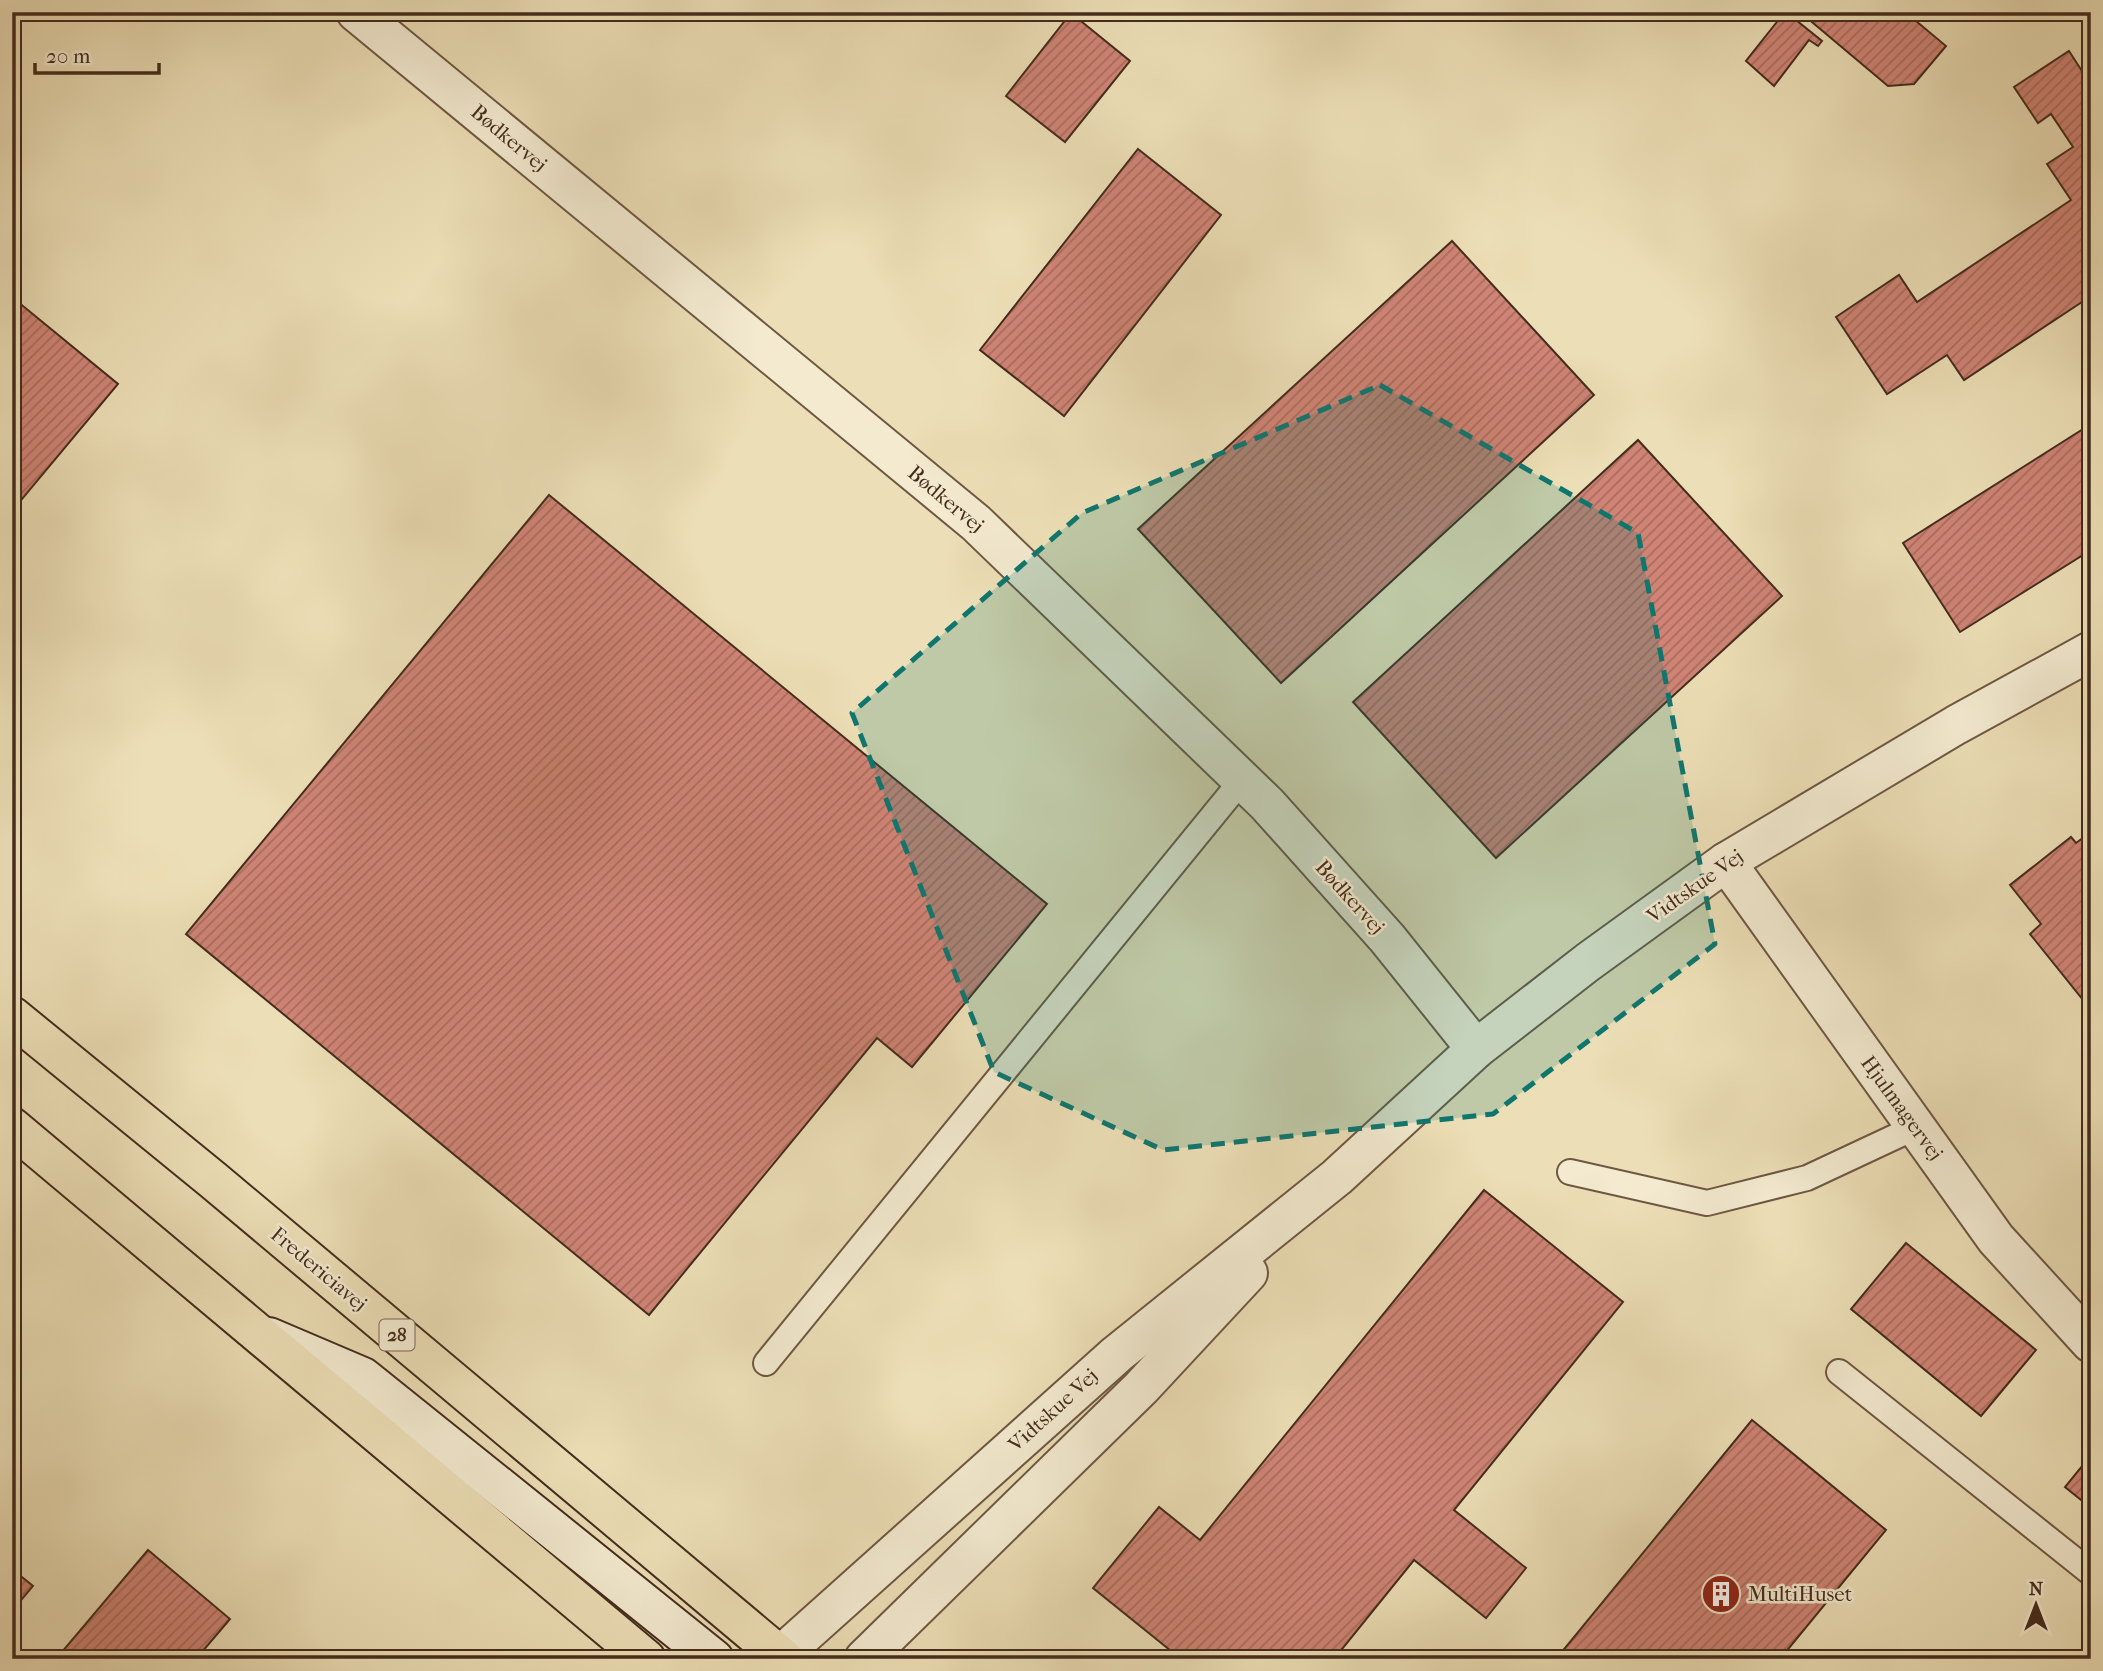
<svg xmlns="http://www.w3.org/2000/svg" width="2103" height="1671" font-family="'IM FELL French Canon',serif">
<defs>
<pattern id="building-hatch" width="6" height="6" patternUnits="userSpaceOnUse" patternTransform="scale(1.75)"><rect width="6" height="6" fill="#cf8475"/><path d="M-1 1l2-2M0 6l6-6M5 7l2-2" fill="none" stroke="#aa6c5f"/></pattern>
</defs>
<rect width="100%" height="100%" fill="#ecdeb6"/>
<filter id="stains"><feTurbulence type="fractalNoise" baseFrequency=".00286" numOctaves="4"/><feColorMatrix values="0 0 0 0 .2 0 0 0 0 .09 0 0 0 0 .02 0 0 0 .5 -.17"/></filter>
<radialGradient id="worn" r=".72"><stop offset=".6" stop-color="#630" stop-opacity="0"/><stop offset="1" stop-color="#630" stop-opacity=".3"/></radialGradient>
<g fill="url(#building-hatch)" stroke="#442c1d" stroke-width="2">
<path d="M1774 12H1786L1822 41 1818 46 1809 40 1774 86 1746 61 1780 18Z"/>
<path d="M1800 12H1914L1910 16 1946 46 1914 84 1888 86Z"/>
<path d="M1071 13 1130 61 1065 142 1006 96Z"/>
<path d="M2069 51 2089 82 2091 81V296L1964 380 1947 355 1887 394 1836 317 1899 275 1917 302 2071 200 2047 164 2073 147 2051 114 2038 123 2014 87Z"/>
<path d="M1138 149 1221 215 1064 416 980 350Z"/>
<path d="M1452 241 1594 395 1281 683 1138 529Z"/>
<path d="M12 297 118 384 12 511Z"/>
<path d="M2091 424V550L1960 632 1903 543Z"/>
<path d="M1638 440 1782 596 1496 858 1353 702Z"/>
<path d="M549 495 1047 904 912 1067 877 1038 649 1315 186 934Z"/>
<path d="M2091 832V1010L2030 934 2041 924 2010 885 2071 837 2076 843Z"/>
<path d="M1484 1190 1623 1302 1454 1510 1526 1568 1486 1618 1414 1560 1334 1659H1181L1093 1588 1159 1507 1200 1540Z"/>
<path d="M1906 1243 2036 1350 1981 1416 1851 1309Z"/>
<path d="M1752 1420 1886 1530 1780 1659H1556Z"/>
<path d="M2091 1455V1508L2065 1487Z"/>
<path d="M148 1550 230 1619 196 1659H56Z"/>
<path d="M12 1569 33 1586 12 1611Z"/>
</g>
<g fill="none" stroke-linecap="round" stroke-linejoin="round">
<g stroke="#6e5843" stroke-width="28">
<g id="lane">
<path d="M1570 1172 1707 1203 1807 1178 1916 1127"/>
<path d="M766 1363 1242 780"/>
<path d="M1839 1372 2091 1573"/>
</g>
</g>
<g stroke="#6e5843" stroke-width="42">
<g id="street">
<path d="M356 12 976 523 1267 804 1387 938 1476 1049"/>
<path d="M1726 862 1996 1239 2091 1343"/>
<path d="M780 1656 1117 1354 1337 1177 1476 1049 1588 962 1726 862 1956 725 2091 651"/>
<path d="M864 1659 1141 1388 1248 1273"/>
</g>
</g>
<g stroke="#442c1d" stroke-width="42">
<path id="secondary" d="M269 1337 363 1377 714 1659"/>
</g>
<g stroke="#442c1d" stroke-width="42">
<g id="primary">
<path d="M12 1016 213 1180 784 1659"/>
<path d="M12 1127 646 1659"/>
</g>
</g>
<use href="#lane" stroke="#f3ead0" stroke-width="24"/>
<use href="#street" stroke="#f3ead0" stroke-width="38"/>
<use href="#secondary" stroke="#f3ead0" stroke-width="38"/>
<use href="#primary" stroke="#ecdeb6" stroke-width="38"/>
</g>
<path fill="#0f766e" fill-opacity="0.2" stroke="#0f766e" stroke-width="5" stroke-dasharray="14 9" stroke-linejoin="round" d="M1380 385 1638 533 1715 944 1493 1114 1163 1150 994 1072 852 713 1082 513Z"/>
<defs>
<g id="building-disc" transform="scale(2.0125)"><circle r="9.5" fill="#8f2418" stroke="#f3ead0"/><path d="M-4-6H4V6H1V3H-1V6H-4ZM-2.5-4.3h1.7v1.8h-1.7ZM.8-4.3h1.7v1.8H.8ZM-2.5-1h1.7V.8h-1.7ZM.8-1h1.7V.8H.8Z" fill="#fff"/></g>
</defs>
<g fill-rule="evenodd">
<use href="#building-disc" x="1721" y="1594"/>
</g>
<g text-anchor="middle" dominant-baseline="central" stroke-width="5" stroke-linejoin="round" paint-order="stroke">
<rect fill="#f3ead0" stroke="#786553" stroke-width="2" x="379.5" y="1319.5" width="35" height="31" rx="5"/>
<g font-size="19" font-weight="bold" fill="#442c1d">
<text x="397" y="1335">28</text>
</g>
<g font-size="21" fill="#442c1d" stroke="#f3ead0">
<text transform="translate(509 138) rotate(40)">Bødkervej</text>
<text transform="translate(946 499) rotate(40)">Bødkervej</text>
<text transform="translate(1695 886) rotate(-35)">Vidtskue Vej</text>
<text transform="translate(1350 897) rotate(48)">Bødkervej</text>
<text transform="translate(1902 1108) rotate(54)">Hjulmagervej</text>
<text transform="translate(319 1269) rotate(40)">Fredericiavej</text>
<text transform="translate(1053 1410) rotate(-42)">Vidtskue Vej</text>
</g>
<g font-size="21" fill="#442c1d" stroke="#f3ead0" text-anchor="start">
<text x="1748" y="1594">MultiHuset</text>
</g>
</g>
<rect width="2103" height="1671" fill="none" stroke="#ecdeb6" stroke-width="42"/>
<rect x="14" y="14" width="2075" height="1643" fill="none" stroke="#442c1d" stroke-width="3.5"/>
<rect x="21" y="21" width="2061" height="1629" fill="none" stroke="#442c1d" stroke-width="2"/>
<g transform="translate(2036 1605)" stroke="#f3ead0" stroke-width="5" paint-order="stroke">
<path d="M0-5L12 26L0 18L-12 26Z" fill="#442c1d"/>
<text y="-10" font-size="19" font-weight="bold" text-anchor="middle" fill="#442c1d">N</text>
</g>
<path d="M35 63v10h124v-10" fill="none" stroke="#442c1d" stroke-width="3.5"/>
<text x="46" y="63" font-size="21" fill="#442c1d" stroke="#f3ead0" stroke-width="5" paint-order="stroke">20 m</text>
<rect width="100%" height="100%" filter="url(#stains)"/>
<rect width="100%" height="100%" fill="url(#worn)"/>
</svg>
